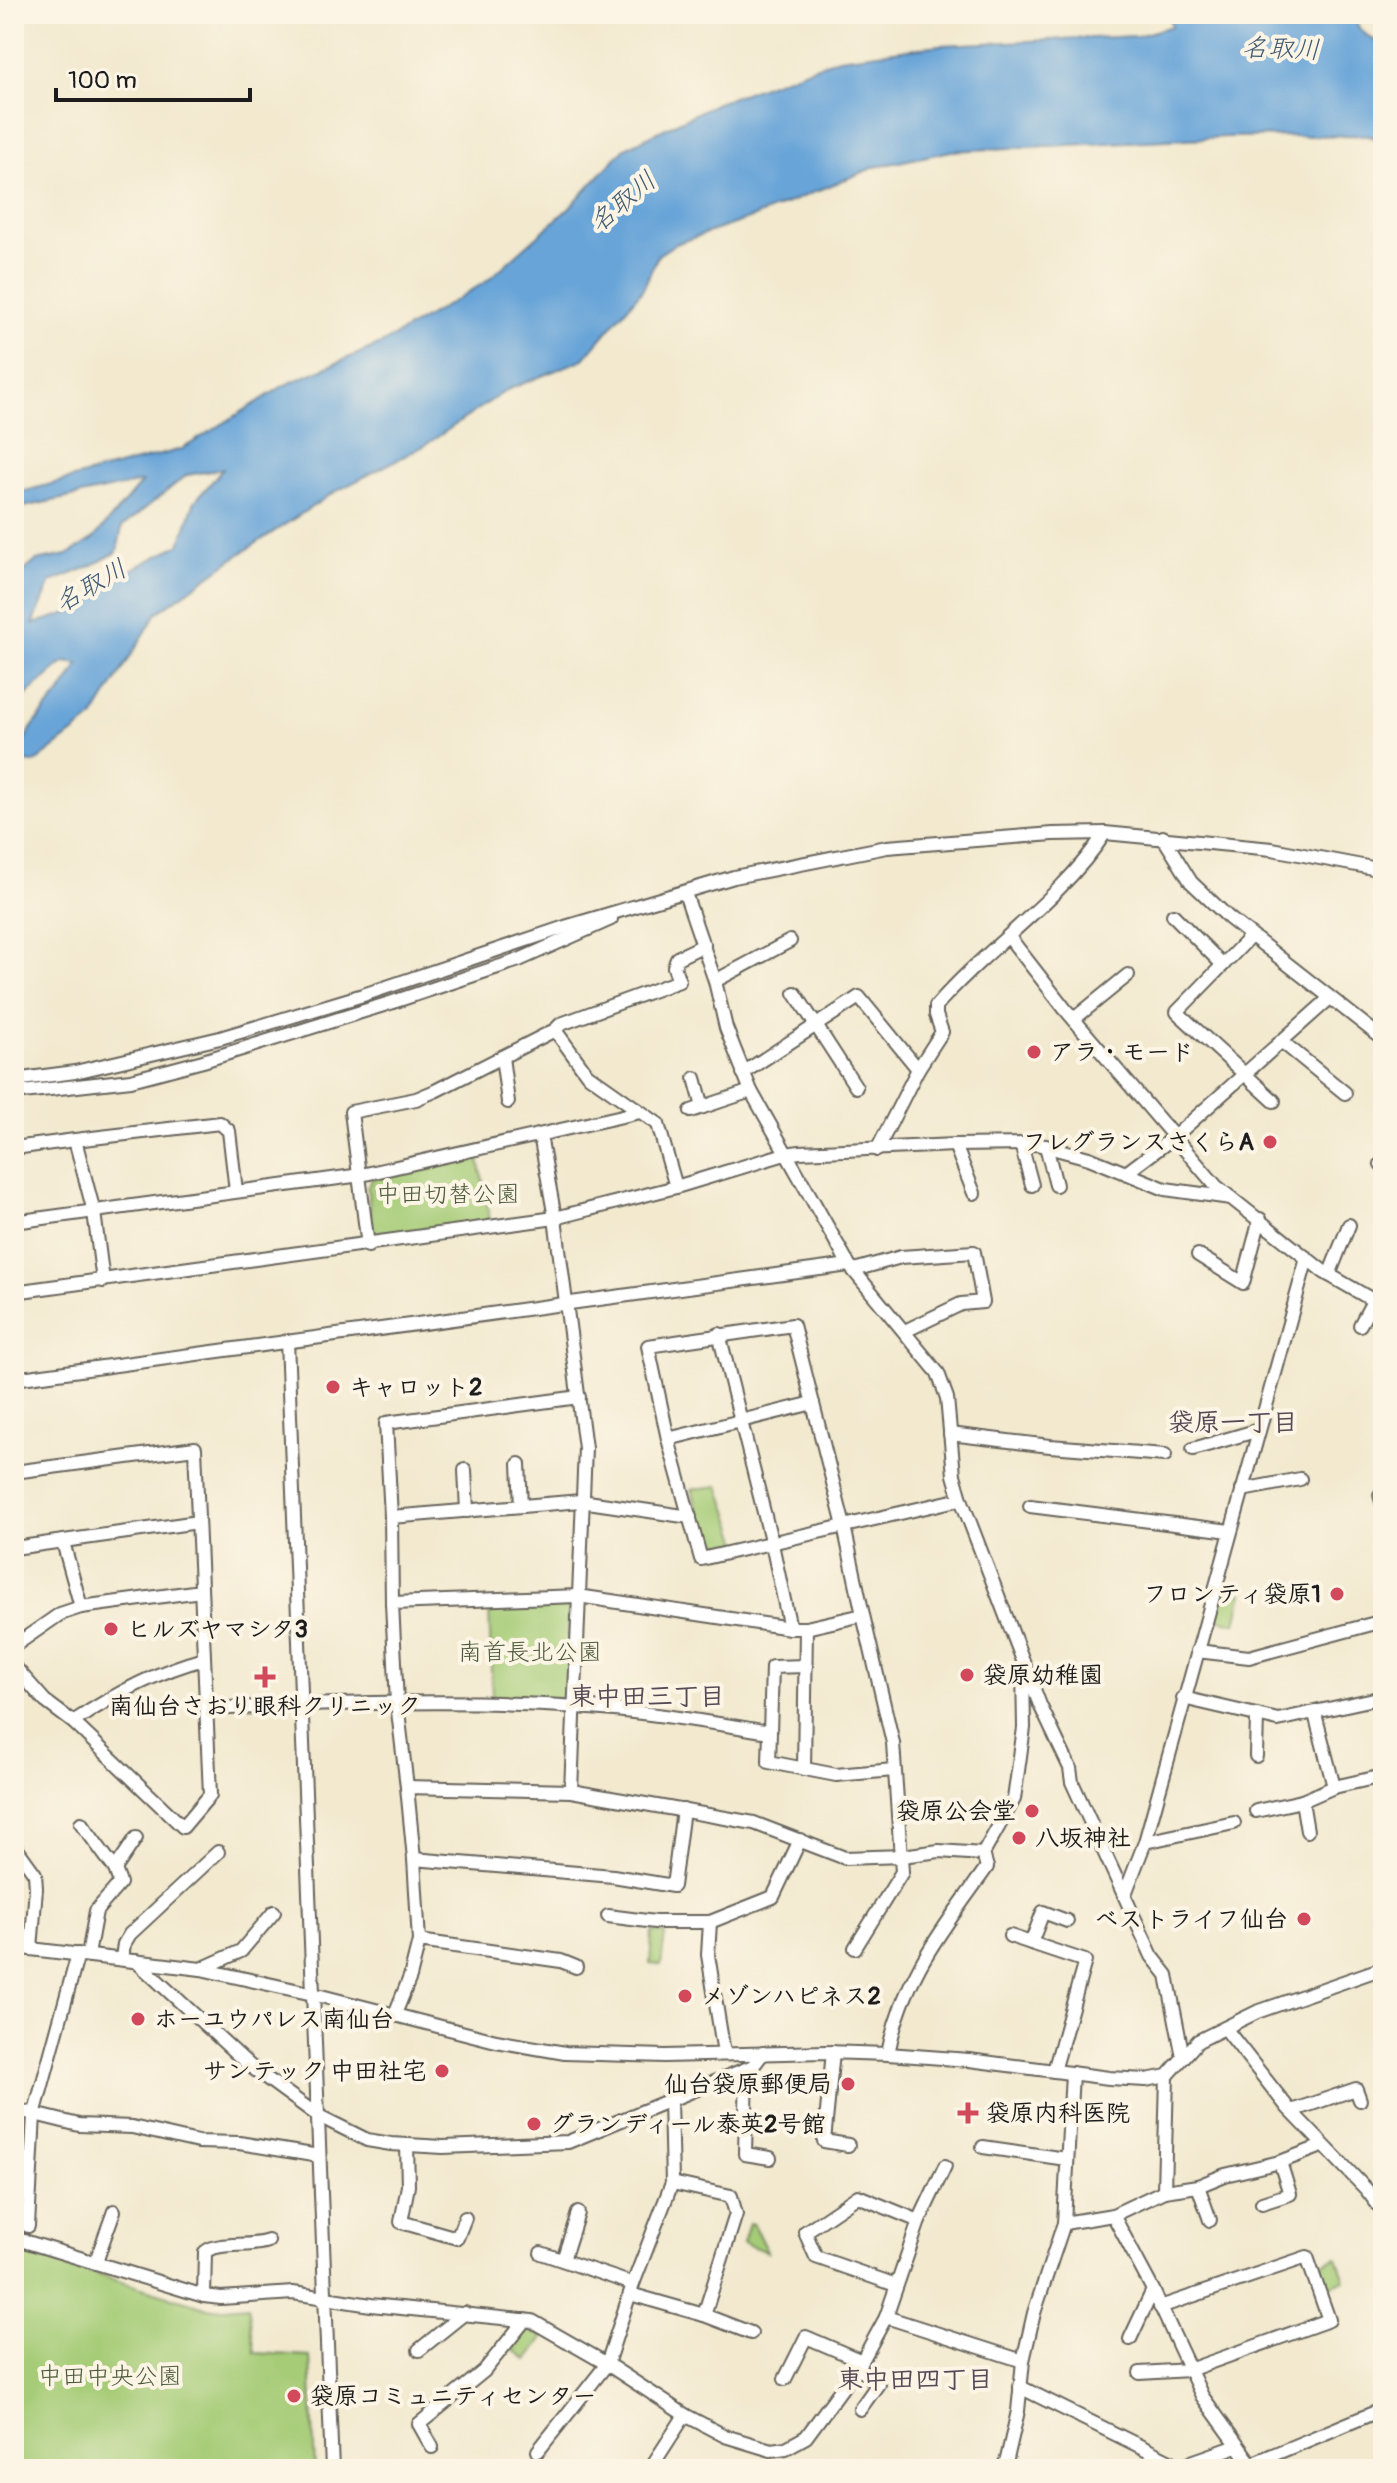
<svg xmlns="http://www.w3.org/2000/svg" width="1397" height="2483" font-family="Pangolin,'Klee One',sans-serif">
<rect width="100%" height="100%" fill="#fcf5e5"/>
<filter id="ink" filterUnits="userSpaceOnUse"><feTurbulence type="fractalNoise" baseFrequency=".0125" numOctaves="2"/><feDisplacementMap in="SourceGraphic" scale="16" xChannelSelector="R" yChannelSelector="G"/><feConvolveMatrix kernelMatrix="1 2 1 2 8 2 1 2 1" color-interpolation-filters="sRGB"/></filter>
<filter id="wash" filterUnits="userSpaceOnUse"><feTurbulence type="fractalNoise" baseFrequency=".006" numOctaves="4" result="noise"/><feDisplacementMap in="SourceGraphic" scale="32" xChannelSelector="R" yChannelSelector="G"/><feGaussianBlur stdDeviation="1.8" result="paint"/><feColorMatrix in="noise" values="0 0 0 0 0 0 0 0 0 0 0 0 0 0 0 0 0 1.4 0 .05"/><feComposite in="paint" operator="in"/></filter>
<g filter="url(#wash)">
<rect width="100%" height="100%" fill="#f2e9cf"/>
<g fill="#a6cc77" stroke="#61744a" stroke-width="2">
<path d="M478 1154 490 1221 384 1236 373 1233 367 1187 373 1178Z"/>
<path d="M719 1486 739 1542 719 1548 706 1544 692 1489Z"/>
<path d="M1222 1588 1243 1593 1236 1623 1215 1619Z"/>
<path d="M569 1602V1699L492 1698 489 1605Z"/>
<path d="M652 1932 665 1933 661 1965 650 1964Z"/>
<path d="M749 2223 753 2224 767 2252 743 2243Z"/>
<path d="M14 2250 212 2309 248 2306 255 2353 310 2356 315 2469H14Z"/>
<path d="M1337 2257 1345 2280 1328 2287 1322 2286 1316 2266Z"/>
<path d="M531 2330 544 2336 527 2360 513 2349 526 2333Z"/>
</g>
<path fill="#67a4d8" stroke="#42607a" stroke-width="2" fill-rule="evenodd" d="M1167 14H1342L1355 20C1361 33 1370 39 1383 44V142L1367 135 1226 137 951 151 875 167 754 217 675 244 658 255 643 289 584 359 507 390 424 446 333 493 237 556 157 613 93 718 34 763 14 761V749L20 750C33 716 64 697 78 664L65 662 58 667 14 706V586L21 574 36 561 67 555 94 538 142 482 14 509V494L182 449 285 385 383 343 487 281 568 209 625 148 717 103 839 58 940 45 1137 36 1172 26ZM223 469 195 501 180 544 129 571 78 610 33 624 51 582 91 566 117 552 122 527 187 475Z"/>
</g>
<g filter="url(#ink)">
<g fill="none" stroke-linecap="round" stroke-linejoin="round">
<g stroke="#67645b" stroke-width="16">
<g id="minor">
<path d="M1163 837 1191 882 1229 918 1383 1039"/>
<path d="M685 893 715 981 726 1028 751 1091 849 1265 938 1373 947 1398 954 1475 961 1499 1040 1705 1070 1768 1072 1782 1152 1956 1167 1975 1183 2057"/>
<path d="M1173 915 1223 965"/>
<path d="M1251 936 1177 1012 1274 1101"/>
<path d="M1009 937 1065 1009 1216 1186 1324 1272 1383 1306"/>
<path d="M715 981 790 941"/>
<path d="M795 993 856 1087"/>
<path d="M1074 1019 1128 975"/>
<path d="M555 1030 587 1074 658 1124 676 1187"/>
<path d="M1281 1041 1345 1093"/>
<path d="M502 1057 508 1102"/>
<path d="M743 1073 859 997 918 1069"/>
<path d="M695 1078 703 1107"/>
<path d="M14 1080 75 1072 220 1038 363 995 565 927 734 877 887 847 1053 834 1105 833 1272 849 1383 870"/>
<path d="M14 1093 131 1080 203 1061 390 1003 519 960 611 919"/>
<path d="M691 1111 751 1091"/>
<path d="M540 1135 555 1218 585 1448 571 1791"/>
<path d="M75 1140 220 1123 229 1131 236 1191"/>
<path d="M1021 1144 1032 1185"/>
<path d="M955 1145 974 1193"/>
<path d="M1046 1146 1056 1185"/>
<path d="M14 1148 75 1140 94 1212 103 1281"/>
<path d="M877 1150 918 1069 942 1032 936 1015V1006C989 945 1060 901 1105 833"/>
<path d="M1381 1164 1383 1165"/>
<path d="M1126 1173 1174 1137 1330 998"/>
<path d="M14 1222 361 1175 640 1112"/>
<path d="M368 1246 351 1112 416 1099 435 1091 555 1030 561 1024 679 981 674 967 677 958 704 945"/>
<path d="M1198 1255 1243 1283 1260 1219"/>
<path d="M854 1270 901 1257 974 1252 983 1302 961 1304 905 1331"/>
<path d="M1329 1275 1349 1225"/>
<path d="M14 1292 555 1218 676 1187 785 1154 800 1152 955 1145 1037 1144 1089 1158 1165 1189 1231 1198"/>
<path d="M1360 1325 1373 1301"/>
<path d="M719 1334 772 1544 790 1628"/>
<path d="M287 1341 332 2469"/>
<path d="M14 1379 849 1265"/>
<path d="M813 1403 668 1439 701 1559 961 1499"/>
<path d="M950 1434 1050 1446 1165 1455"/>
<path d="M1193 1449 1259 1430"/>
<path d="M519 1464 521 1506"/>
<path d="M465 1470 467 1511"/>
<path d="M14 1472 195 1448 210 1795 183 1827 73 1722 45 1701 14 1666"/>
<path d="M1242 1490 1300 1479"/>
<path d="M1380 1495 1383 1505"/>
<path d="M1030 1506 1230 1531"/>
<path d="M391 1517 386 1423 579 1397"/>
<path d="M63 1542 81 1607"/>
<path d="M14 1548 198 1522"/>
<path d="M392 1603 391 1517 581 1501 690 1517"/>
<path d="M14 1646 60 1614 81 1607 201 1591"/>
<path d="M1197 1651 1249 1657 1383 1621"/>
<path d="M1183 1698 1278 1720 1383 1697"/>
<path d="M207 1709C330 1704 454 1698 577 1707 642 1711 706 1722 770 1732L769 1762 836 1775 894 1770"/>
<path d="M1315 1714 1334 1787 1383 1776"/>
<path d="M73 1722C113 1695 158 1671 204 1659"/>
<path d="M770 1732 772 1667 806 1666"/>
<path d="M1256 1756 1257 1715"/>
<path d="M804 1769 806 1628"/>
<path d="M407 1787 397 1703 392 1603 578 1596 790 1628H806L863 1615 844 1526 793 1325 648 1346 668 1439"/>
<path d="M1302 1801 1307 1831"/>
<path d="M1256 1811 1302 1801 1334 1787"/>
<path d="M81 1823 115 1869 120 1883 96 1911 88 1955"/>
<path d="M1145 1842 1234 1823"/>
<path d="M14 1845 35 1874 36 1888 31 1949"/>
<path d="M414 1859 407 1787 571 1791 754 1823 845 1858 902 1856 939 1851 983 1854 1014 1799 1024 1728 1023 1669"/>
<path d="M115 1869 136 1838"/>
<path d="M1125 1894 1145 1842 1307 1258"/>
<path d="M608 1916 655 1922H710L773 1897 800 1840"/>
<path d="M710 1922 708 1955 724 2053"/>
<path d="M1010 1936 1085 1961 1054 2071"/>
<path d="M419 1941 414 1859 613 1876 673 1886 683 1810"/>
<path d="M1031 1943 1043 1912 1067 1921"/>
<path d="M14 1947 201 1969 313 1994 496 2041 565 2053 665 2056 826 2052 888 2054 969 2060 1109 2078 1146 2080 1167 2076 1198 2041 1257 2012 1383 1968"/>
<path d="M855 1948 902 1872 893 1743 863 1615"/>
<path d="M122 1958 124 1944 130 1934 218 1852"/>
<path d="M136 1961 250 2066 317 2115 367 2140 391 2144 443 2147 568 2142 753 2066 763 2053"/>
<path d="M201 1969 241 1951 274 1912"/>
<path d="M395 2014 410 1977 419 1941 561 1961 576 1967"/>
<path d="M1225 2028 1288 2108 1366 2189 1383 2211"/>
<path d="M833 2052 824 2141 848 2145"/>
<path d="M888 2054C902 1978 943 1929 987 1867L983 1854"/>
<path d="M747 2069 745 2154 770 2158"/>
<path d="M14 2109 79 2125 132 2127 198 2142 239 2143 319 2156"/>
<path d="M1291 2111 1356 2089 1360 2100"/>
<path d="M407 2145 408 2186 401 2222 457 2238 465 2218"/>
<path d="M983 2147 1066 2159"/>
<path d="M672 2183 731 2196 736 2214 704 2315"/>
<path d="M1198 2186 1210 2220"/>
<path d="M1164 2191 1167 2076"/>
<path d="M1262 2203 1290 2194 1280 2162"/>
<path d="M1113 2215 1153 2290 1202 2396 1255 2469"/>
<path d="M919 2221 945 2166"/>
<path d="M1064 2223 1113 2215 1164 2191 1198 2186 1225 2175 1280 2162 1322 2146"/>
<path d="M28 2226 34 2115 78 1954"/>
<path d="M14 2238 204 2296 221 2298 293 2293 371 2305 532 2321 607 2364 685 2415 725 2436 771 2450 786 2448 806 2437 862 2361 886 2317 919 2221 858 2196 805 2232 816 2257 896 2285"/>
<path d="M541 2253 633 2284"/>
<path d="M563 2260 578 2213"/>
<path d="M96 2261 114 2211"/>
<path d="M630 2294 704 2315 751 2333"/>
<path d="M204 2296 205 2252C218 2241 250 2248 268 2241"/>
<path d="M886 2317 1023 2361"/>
<path d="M1130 2339 1153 2290"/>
<path d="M419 2350 465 2313"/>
<path d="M857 2367 878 2384 860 2409"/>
<path d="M1140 2373 1189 2370 1329 2320 1307 2257 1160 2307"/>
<path d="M785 2379 806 2337 862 2361"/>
<path d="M1020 2387 1180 2466 1237 2446"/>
<path d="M432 2447 419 2424 484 2371 525 2320"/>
<path d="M538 2451 607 2364 633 2284 672 2183 670 2099"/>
<path d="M1251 2464 1383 2409"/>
<path d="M650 2469 685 2415"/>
<path d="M1002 2469 1007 2459 1018 2411 1023 2361 1034 2313 1064 2223 1072 2073"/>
</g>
</g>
<use href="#minor" stroke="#fff" stroke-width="12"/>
</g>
</g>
<g fill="#d1495b" stroke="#fcf5e5" stroke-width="3">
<circle cx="1034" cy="1052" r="8"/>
<circle cx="1270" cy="1142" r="8"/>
<circle cx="333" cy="1387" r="8"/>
<circle cx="1337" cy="1594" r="8"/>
<circle cx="111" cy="1629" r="8"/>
<circle cx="967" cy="1675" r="8"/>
<path d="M261 1665h8v8h8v8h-8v8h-8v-8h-8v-8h8z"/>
<circle cx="1032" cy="1811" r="8"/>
<circle cx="1019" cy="1838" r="8"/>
<circle cx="1304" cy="1919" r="8"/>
<circle cx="685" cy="1996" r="8"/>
<circle cx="138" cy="2019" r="8"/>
<circle cx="442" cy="2071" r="8"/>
<circle cx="848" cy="2084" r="8"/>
<path d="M964 2101h8v8h8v8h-8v8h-8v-8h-8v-8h8z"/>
<circle cx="534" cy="2124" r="8"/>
<circle cx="294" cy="2396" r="8"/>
</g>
<g text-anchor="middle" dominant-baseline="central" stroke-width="8" stroke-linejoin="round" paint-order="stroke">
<g font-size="24" font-weight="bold" fill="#1c1c1c" stroke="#fcf5e5" text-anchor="start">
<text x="1050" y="1052">アラ・モード</text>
<text x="1254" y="1142" text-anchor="end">フレグランスさくらA</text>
<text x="349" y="1387">キャロット2</text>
<text x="1321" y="1594" text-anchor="end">フロンティ袋原1</text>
<text x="127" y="1629">ヒルズヤマシタ3</text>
<text x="983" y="1675">袋原幼稚園</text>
<text x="265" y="1706" text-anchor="middle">南仙台さおり眼科クリニック</text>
<text x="1016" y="1811" text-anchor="end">袋原公会堂</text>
<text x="1035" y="1838">八坂神社</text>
<text x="1288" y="1919" text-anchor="end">ベストライフ仙台</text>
<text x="701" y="1996">メゾンハピネス2</text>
<text x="154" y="2019">ホーユウパレス南仙台</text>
<text x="426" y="2071" text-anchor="end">サンテック 中田社宅</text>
<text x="832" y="2084" text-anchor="end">仙台袋原郵便局</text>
<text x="986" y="2113">袋原内科医院</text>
<text x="550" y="2124">グランディール泰英2号館</text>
<text x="310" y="2396">袋原コミュニティセンター</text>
</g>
<g font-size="24" fill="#4c5a3c" stroke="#fcf5e5">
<text x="448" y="1194">中田切替公園</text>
<text x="530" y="1652">南首長北公園</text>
<text x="110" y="2376">中田中央公園</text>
</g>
<g font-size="26" font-style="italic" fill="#3e5971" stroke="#fcf5e5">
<text transform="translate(1281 49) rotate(2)">名取川</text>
<text transform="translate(623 202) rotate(-40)">名取川</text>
<text transform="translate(91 586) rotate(-30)">名取川</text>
</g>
<g font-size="26" font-weight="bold" fill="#564a57" stroke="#fcf5e5">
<text x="1233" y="1423">袋原一丁目</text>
<text x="647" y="1697">東中田三丁目</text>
<text x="915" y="2380">東中田四丁目</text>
</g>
</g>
<rect width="1397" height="2483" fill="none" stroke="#fcf5e5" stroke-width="48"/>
<path d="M56 88v12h194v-12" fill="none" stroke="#1c1c1c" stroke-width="4"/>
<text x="68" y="88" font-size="24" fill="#1c1c1c" stroke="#fcf5e5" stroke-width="6" paint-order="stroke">100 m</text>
</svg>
